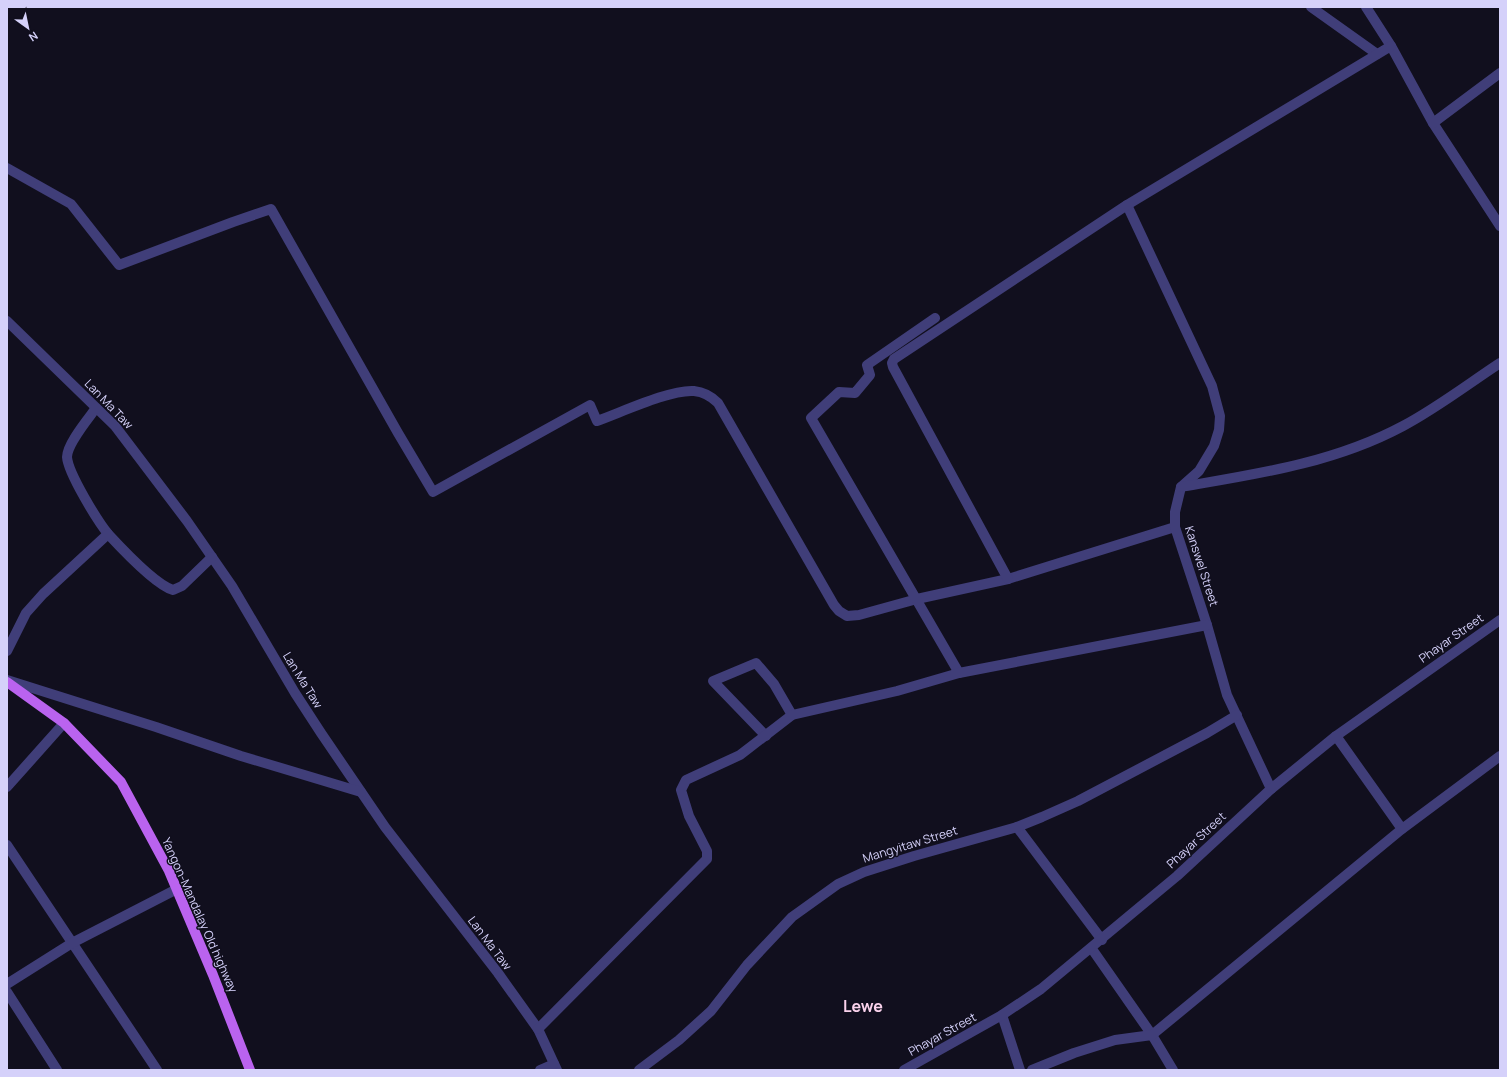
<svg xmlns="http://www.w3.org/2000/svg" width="1507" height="1077" font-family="Manrope,sans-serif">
<rect width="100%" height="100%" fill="#110f1e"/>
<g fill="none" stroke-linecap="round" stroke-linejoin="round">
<g stroke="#403e79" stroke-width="10">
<path d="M1311 7 1377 54"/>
<path d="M1366 7 1391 46 1433 123 1500 226"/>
<path d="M1433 123 1500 73"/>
<path d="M7 168 71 204 119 265 233 222 271 209 398 433 433 492 590 405 597 421C620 413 671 389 694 391 704 392 711 396 718 403L834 605 839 611 847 616 859 615 917 599 1008 579 1175 527"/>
<path d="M1127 205 1212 386 1220 416 1219 430 1214 446 1199 471 1181 487 1175 512V527L1207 625 1227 695 1271 789"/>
<path d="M935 318 867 365 870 375 855 393 839 392 811 418 959 673"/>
<path d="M7 321 115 426 187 521 232 586 295 693 321 733 385 827 498 973 538 1029 557 1070"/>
<path d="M96 408C88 419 67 444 67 457 68 473 98 522 109 535 122 549 156 585 173 590L182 586 212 557"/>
<path d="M1181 487C1257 474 1334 463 1403 426 1437 408 1468 384 1500 363"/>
<path d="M1008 579 893 367 892 363 894 359 1127 205 1391 46"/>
<path d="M7 651 26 613 43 594 108 534"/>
<path d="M7 680 156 727 241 756 361 792"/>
<path d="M766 736 713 681 756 663 774 684 792 715"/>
<path d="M1336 736 1402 829"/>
<path d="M7 787 64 723"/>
<path d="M1017 827 1102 940"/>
<path d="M7 845 157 1070"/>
<path d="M1092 949 1152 1035 1173 1070"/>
<path d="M7 984 72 943 177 889"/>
<path d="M7 992 57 1070"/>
<path d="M1002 1015 1020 1070"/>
<path d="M538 1029 707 859V851L689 816 681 790 686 780 740 755 792 715 897 691 959 673 1207 625"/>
<path d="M540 1070 554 1064"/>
<path d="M639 1070 679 1040 711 1011 747 965 792 917 838 884 864 872 914 856 1017 827 1042 817 1078 801 1207 733 1237 715"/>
<path d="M1032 1070 1074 1053 1115 1040 1152 1035 1402 829 1500 756"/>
</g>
<path stroke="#403e79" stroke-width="10" d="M904 1070 1002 1015 1041 989 1177 876 1271 789 1336 736 1500 620"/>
<path stroke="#ba63ef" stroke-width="10" d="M7 682 64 723 121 782 169 871 213 975 250 1070"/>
</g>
<g text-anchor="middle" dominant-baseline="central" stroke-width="3" stroke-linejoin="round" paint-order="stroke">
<g font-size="12" fill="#d5d1fa" stroke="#110f1e">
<text transform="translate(109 404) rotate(46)">Lan Ma Taw</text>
<text transform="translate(1202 566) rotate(72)">Kanswel Street</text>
<text transform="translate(1451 638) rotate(-35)">Phayar Street</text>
<text transform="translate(303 680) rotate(58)">Lan Ma Taw</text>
<text transform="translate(1196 840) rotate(-43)">Phayar Street</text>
<text transform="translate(910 844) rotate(-17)">Mangyitaw Street</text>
<text transform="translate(200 915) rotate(66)">Yangon-Mandalay Old highway</text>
<text transform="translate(490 943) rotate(53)">Lan Ma Taw</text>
<text transform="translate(942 1034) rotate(-29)">Phayar Street</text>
</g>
<g font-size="16" font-weight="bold" fill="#fad2ec" stroke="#110f1e">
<text x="863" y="1006">Lewe</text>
</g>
</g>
<rect width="1507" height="1077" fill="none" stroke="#d5d1fa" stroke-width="16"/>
<g transform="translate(28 28) rotate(147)" stroke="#110f1e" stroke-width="3" paint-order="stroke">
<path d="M0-3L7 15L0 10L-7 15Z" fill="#d5d1fa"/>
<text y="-6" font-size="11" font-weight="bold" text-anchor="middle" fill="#d5d1fa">N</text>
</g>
</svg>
